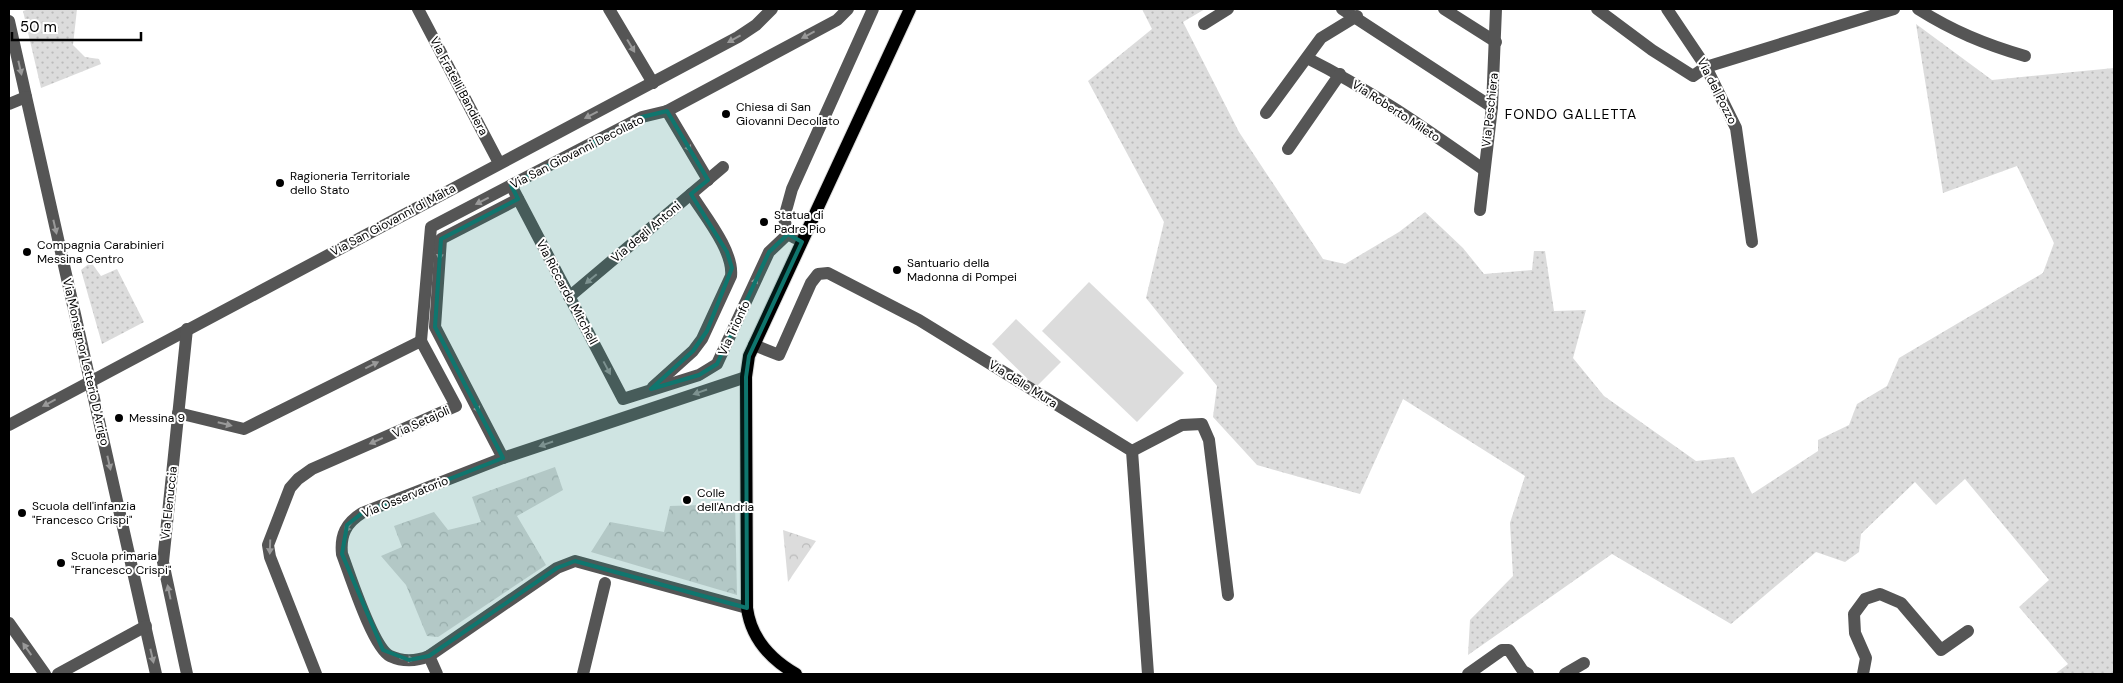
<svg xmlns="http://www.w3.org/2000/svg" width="2123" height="683" font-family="'DM Sans',sans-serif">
<defs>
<pattern id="grass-dots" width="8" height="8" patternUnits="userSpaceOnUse" patternTransform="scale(1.25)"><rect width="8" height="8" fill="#dcdcdc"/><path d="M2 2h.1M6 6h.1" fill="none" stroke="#bbb" stroke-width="1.8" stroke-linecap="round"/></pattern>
<pattern id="park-crowns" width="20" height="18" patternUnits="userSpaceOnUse" patternTransform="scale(1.25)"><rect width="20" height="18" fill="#dcdcdc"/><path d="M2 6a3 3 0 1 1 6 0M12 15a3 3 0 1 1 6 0" fill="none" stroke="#bbb"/></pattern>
</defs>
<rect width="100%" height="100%" fill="#fff"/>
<g fill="url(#grass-dots)">
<path d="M29 9H77L73 45 85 57 99 59 101 64 41 88 23 11Z"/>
<path d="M1142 9H1205L1183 22 1239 132 1323 259 1345 264 1399 232 1425 212 1463 248 1484 274 1532 270 1534 251H1545L1554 311 1586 310 1573 358 1604 396 1696 461 1734 457 1752 494 1818 451V440L1849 425 1857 404 1887 386 1899 358 2043 273 2054 243 2017 166 1943 193 1916 24 1992 80 2114 68V674H2055L2068 664 2019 607 2049 580 1965 479 1936 505 1915 482 1861 534 1859 552 1845 562 1816 552 1731 624 1612 554 1468 655 1470 620 1513 576 1510 523 1525 476 1403 399 1360 494 1257 465 1213 417 1217 386 1146 298 1164 222 1088 81 1152 29Z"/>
<path d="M91 262 101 276 117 269 144 322 102 344 81 270Z"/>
</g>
<g fill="url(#park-crowns)">
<path d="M555 467 563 490 517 516 546 565 438 637 427 636 406 585 381 556 402 547 394 526 434 512 448 530 481 522 472 497Z"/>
<path d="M735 504 737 595 591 552 610 522 664 532 670 506Z"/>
<path d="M783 530 816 541 788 582Z"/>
</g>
<g fill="#dcdcdc">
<path d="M1089 282 1184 373 1137 422 1042 331Z"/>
<path d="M1016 319 1061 362 1036 387 992 344Z"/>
</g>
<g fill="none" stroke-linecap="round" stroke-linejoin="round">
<g stroke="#dbdbdb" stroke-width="14">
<path id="major" d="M796 674C770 659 751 638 747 608L746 377 749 356 910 9"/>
</g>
<g stroke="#555" stroke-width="12">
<path d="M418 9 499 163"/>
<path d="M609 9 653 83"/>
<path d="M1342 9 1492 107"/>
<path d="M1444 9 1496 42"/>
<path d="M1597 9 1652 50 1693 76 1706 67 1894 9"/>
<path d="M1667 9 1706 67 1736 128 1752 242"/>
<path d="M1918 9C1953 31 1984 44 2025 56"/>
<path d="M9 21 156 674"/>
<path d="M1204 24 1228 9"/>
<path d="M1307 58C1369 89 1426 129 1483 169"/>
<path d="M9 104 26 97"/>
<path d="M667 111 708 180"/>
<path d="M1266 113 1321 38 1357 16"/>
<path d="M1288 149 1340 74"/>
<path d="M511 185 623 399 699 375 717 364 769 252 788 234"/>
<path d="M1480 210 1492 107 1496 9"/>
<path d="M795 238 788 234 784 218 792 189 873 9"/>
<path d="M569 297 723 167"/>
<path d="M421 341 431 227 642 117 667 111 837 20 848 9"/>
<path d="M754 345 779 355 811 283 818 274 828 273 919 320 1132 451 1148 674"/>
<path d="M746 377 503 458 362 513C346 523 340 535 342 554 350 575 373 648 390 656 403 662 417 661 429 656L557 568 575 561 747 608"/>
<path d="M653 387 693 351 702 339 731 276C734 251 704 215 691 194"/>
<path d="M178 413 244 429 421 341 456 406 312 469 298 479 290 488 268 545 270 557 316 674"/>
<path d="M9 425 738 37 756 25 772 9"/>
<path d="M1132 451 1182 425 1202 424 1209 440 1228 595"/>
<path d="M503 458 435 327 441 239 518 199"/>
<path d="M9 623 45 674"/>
<path d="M429 656 437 674"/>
<path d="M58 674 146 626"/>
<path d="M187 674 163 562 187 329"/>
<path d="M583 674 605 583"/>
<path d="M1468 674 1502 650H1509L1523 671 1528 674"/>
<path d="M1565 674 1584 663"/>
<path d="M1863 674 1866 658 1855 633 1854 614 1865 599 1880 594 1901 603 1941 650 1968 631"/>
</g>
<use href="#major" stroke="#000" stroke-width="12"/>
</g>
<defs><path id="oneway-solid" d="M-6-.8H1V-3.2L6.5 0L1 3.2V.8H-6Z" transform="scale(1.25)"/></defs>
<g fill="#999">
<use href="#oneway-solid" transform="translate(808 35) rotate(152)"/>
<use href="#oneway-solid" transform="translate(734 39) rotate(151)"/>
<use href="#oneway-solid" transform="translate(631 46) rotate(59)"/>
<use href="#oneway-solid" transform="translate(20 68) rotate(77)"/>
<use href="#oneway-solid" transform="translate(591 115) rotate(153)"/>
<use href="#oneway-solid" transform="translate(687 145) rotate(59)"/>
<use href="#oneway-solid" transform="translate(482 201) rotate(153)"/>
<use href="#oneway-solid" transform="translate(55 227) rotate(77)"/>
<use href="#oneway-solid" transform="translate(440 253) rotate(94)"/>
<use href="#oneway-solid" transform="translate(591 279) rotate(140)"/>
<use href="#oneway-solid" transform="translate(754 284) rotate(-65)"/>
<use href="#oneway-solid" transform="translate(372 365) rotate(-26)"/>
<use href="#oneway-solid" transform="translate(607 368) rotate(62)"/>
<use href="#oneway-solid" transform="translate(700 392) rotate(161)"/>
<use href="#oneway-solid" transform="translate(49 403) rotate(152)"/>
<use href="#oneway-solid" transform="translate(476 406) rotate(63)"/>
<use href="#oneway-solid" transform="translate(225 424) rotate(14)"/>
<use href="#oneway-solid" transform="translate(376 441) rotate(156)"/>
<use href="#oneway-solid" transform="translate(546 444) rotate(161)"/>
<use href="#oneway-solid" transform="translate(109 463) rotate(77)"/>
<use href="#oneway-solid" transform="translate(349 526) rotate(125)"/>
<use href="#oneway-solid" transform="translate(270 547) rotate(92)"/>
<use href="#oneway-solid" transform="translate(169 592) rotate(-102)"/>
<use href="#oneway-solid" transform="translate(27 649) rotate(-125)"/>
<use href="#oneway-solid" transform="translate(152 656) rotate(77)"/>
<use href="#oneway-solid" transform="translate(407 659) rotate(7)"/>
</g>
<path fill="#0f766e" fill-opacity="0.2" stroke="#0f766e" stroke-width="4" stroke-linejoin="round" d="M667 111 708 180 691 194 727 252 732 268 707 331 693 351 651 389 699 375 717 364 769 252 788 234 802 242 749 356 746 377 747 608 575 561 557 568 429 656 409 660 383 650 342 554 347 525 362 513 503 458 435 327 441 239 518 199 511 185 642 117Z"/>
<g fill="#000" stroke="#fff" stroke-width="2">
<circle cx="726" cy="114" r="5"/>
<circle cx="280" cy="183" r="5"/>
<circle cx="764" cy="222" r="5"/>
<circle cx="27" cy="252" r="5"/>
<circle cx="897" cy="270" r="5"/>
<circle cx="119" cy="418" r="5"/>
<circle cx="687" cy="500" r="5"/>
<circle cx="22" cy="513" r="5"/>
<circle cx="61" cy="563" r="5"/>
</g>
<g text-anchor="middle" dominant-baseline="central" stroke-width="4" stroke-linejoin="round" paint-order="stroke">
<g font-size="12" fill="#000" stroke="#fff">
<text transform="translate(459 86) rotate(62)">Via Fratelli Bandiera</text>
<text transform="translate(1717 91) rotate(63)">Via del Pozzo</text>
<text transform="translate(1490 110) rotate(-84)">Via Peschiera</text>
<text transform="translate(1396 111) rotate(33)">Via Roberto Mileto</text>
<text transform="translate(577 152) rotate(-27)">Via San Giovanni Decollato</text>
<text transform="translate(393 220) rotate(-28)">Via San Giovanni di Malta</text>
<text transform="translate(646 232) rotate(-40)">Via degli Antoni</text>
<text transform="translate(567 292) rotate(62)">Via Riccardo Mitchell</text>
<text transform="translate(734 328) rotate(-65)">Via Trionfo</text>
<text transform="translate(86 362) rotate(77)">Via Monsignor Letterio D'Arrigo</text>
<text transform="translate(1023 384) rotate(32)">Via delle Mura</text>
<text transform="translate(421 422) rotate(-24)">Via Setajoli</text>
<text transform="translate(405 497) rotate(-22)">Via Osservatorio</text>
<text transform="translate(169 503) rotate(-84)">Via Elenuccia</text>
</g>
<g font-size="12" fill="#000" stroke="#fff" text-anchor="start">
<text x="736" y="107">Chiesa di San<tspan x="736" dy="14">Giovanni Decollato</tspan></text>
<text x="290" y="176">Ragioneria Territoriale<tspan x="290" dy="14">dello Stato</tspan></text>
<text x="774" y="215">Statua di<tspan x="774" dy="14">Padre Pio</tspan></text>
<text x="37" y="245">Compagnia Carabinieri<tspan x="37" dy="14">Messina Centro</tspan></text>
<text x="907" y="263">Santuario della<tspan x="907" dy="14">Madonna di Pompei</tspan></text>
<text x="129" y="418">Messina 9</text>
<text x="697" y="493">Colle<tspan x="697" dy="14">dell'Andria</tspan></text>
<text x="32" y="506">Scuola dell'infanzia<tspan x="32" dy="14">"Francesco Crispi"</tspan></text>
<text x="71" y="556">Scuola primaria<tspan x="71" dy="14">"Francesco Crispi"</tspan></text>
</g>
<g font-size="14" letter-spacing="1" fill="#000" stroke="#fff">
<text x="1571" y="114">FONDO GALLETTA</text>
</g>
</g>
<rect width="2123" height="683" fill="none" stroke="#000000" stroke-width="20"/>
<path d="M12 32v8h129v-8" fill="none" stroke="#000000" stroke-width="2.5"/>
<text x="20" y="32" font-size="15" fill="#000000" stroke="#ffffff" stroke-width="4" paint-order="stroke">50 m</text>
</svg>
